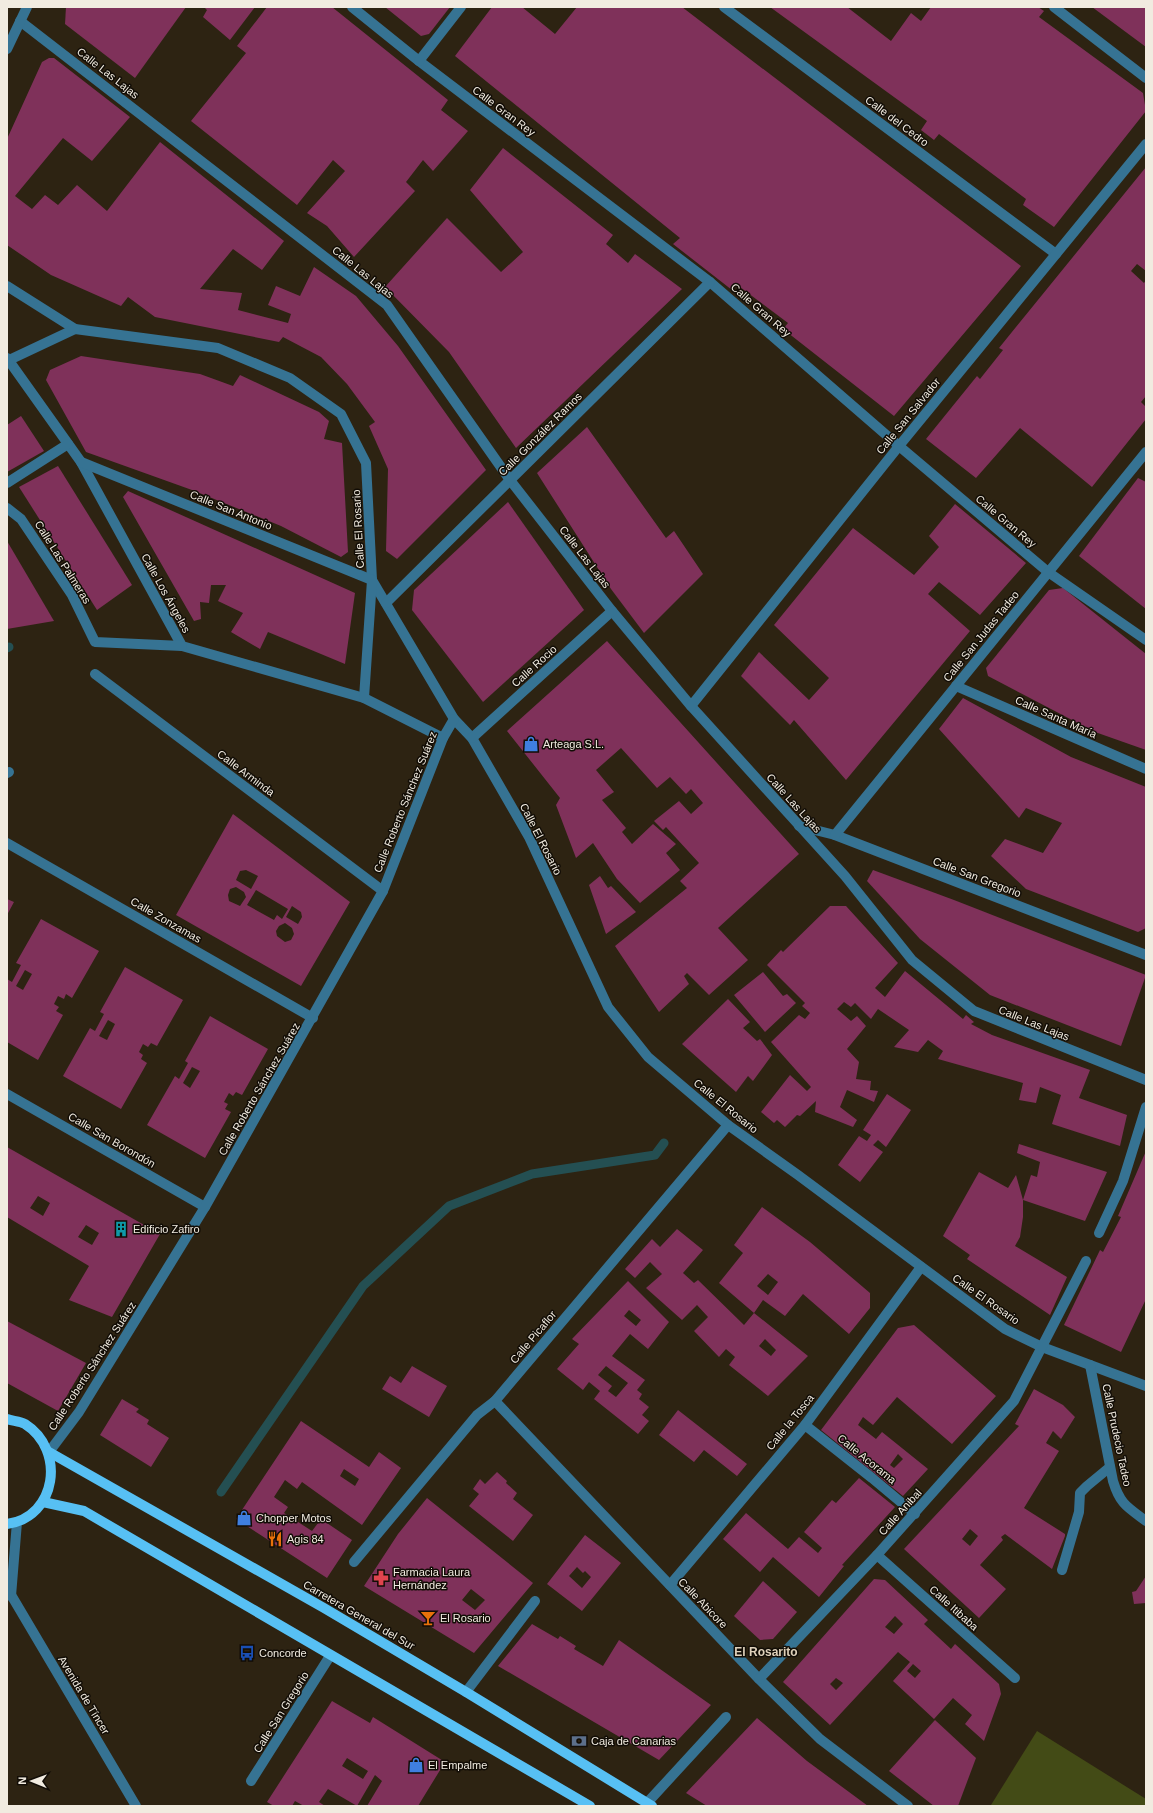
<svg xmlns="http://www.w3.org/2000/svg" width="1153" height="1813" font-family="Arial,sans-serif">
<rect width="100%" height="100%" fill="#2d2312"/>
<path fill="#434b16" d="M1037 1731 1146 1799V1806L991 1805Z"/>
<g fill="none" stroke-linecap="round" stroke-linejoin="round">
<g stroke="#244f52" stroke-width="9">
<path d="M7 648 9 647"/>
<path d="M221 1492 363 1286 449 1206 532 1174 655 1155 664 1143"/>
</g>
</g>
<g fill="#7f315a" fill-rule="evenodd">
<path d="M66 7H186L135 78 65 24Z"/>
<path d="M204 7H255L230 40 203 17 207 10Z"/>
<path d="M267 7H332L448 100 441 110 468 131 433 171 423 160 406 182 415 191 354 257 327 226 307 213 345 171 333 160 297 205 191 121 246 53 237 46Z"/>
<path d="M385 7H450L429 34 421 36Z"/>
<path d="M492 7H522L555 34 577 7H682L1021 266 894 416 783 329 788 323 736 284 732 290 673 244 680 238 455 56Z"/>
<path d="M770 7H847L891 41 911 13 921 21 931 7H1038L1044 11 1039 17 1143 93 1146 111 1054 227 1023 205 1026 199 939 134 934 140 921 130 927 121Z"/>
<path d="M1092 7H1146V47Z"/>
<path d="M49 58H54L130 117 92 161 63 138 15 196 32 209 45 195 58 205 77 185 107 211 160 142 284 241 262 270 233 249 200 289 242 293 238 310 288 323 291 314 268 305 276 286 300 296 314 267 356 296 398 346 486 470 397 559 386 551 388 469 369 426 375 422 347 384 321 357 283 337 279 342 155 317 128 297 121 306 51 275 7 245V139L42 62Z"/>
<path d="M503 148 613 235 606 244 628 263 635 254 682 289 516 448 449 352 385 287 447 218 501 272 523 252 470 190Z"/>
<path d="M1146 167V271L1137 264 1131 271 1144 283 1146 280V396L1141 402 1146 407V419L1092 487 1020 428 976 478 926 439 977 376 980 379 1003 350 999 348Z"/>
<path d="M81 356 200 374 233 386 240 375 319 412 329 421 324 439 342 443 348 552 341 557 281 526 192 490 86 452 46 380 50 370Z"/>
<path d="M21 416 44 451 7 472V425Z"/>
<path d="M587 427 666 538 674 531 703 574 644 633 611 589 537 473Z"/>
<path d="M58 466 132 585 97 610 19 487Z"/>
<path d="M1138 478 1146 482V609L1079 556Z"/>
<path d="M128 491 355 593 345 664 268 632 260 649 231 632 243 613 218 601 226 585H211L209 603 200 602 201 619 194 621 123 497Z"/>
<path d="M508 502 584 610 483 702 412 610 414 590Z"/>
<path d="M955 504 1026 563 980 615 939 582 928 594 970 631 846 780 794 720 790 725 741 676 759 652 809 700 829 678 774 625 853 528 914 575 939 547 929 536Z"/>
<path d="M7 541 54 621 7 629Z"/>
<path d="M1063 588 1146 654V750L1095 732 988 676 986 668 1049 590Z"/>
<path d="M607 641 799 854 718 928 748 960 709 995 687 973 684 976 689 984 659 1012 615 946 687 888 680 881 699 863 666 827 663 830 654 821 679 801 691 814 703 803 691 789 686 794 670 777 657 788 621 748 596 770 614 792 602 800 626 828 622 832 632 844 653 824 676 844 666 853 680 870 640 903 617 879 593 843 576 858 556 805 560 798 507 731Z"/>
<path d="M963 698 1071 757 1146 787V928L1138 932 1026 889 991 856 1005 839 1043 853 1062 823 1026 808 1019 818 939 729Z"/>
<path d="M233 814 350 902 301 986 176 915ZM246 870 258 876 251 889 236 880 240 871ZM236 887 244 892 246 897 240 906 229 901 228 895 230 889ZM256 890 288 909 282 919 277 915 274 920 247 905ZM292 906 301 912 302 917 298 924 286 917ZM285 923 292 928 294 934 291 940 285 942 277 936 276 931 279 926Z"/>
<path d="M873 870 954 900 1146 975 1121 1046 990 995 920 939 867 881Z"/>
<path d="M600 876 608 888 611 886 636 912 606 934 589 885Z"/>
<path d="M7 899 14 902 7 915Z"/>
<path d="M830 906H846L898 963 875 988 885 997 905 971 963 1019 966 1015 974 1022 971 1024 992 1035 1090 1070 1079 1098 1127 1115 1120 1146 1052 1124 1061 1095 1040 1087 1036 1103 1019 1100 1023 1083 938 1059 943 1051 928 1040 918 1052 894 1047 909 1030 878 1009 871 1019 855 1003 851 1007 844 1002 837 1009 851 1021 857 1016 866 1026 847 1049 859 1062 856 1079 871 1081 870 1090 878 1091 874 1102 847 1090 840 1107 857 1120 853 1127 815 1112 816 1101 800 1116 797 1115 785 1127 777 1120 774 1123 761 1112 790 1075 807 1091 811 1087 771 1042 799 1015 805 1019 810 1013 802 1006 805 1003 767 965 781 950 783 952Z"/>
<path d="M41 919 99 951 72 998 66 994 64 999 58 996 54 1004 59 1007 56 1011 63 1015 38 1060 7 1042V979L12 982 21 965 16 963ZM25 970 32 974 23 990 16 986Z"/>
<path d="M125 967 183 1000 157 1046 151 1043 148 1047 143 1044 139 1052 143 1055 141 1059 147 1063 121 1109 63 1076 90 1028 95 1031 104 1014 100 1012ZM108 1020 115 1024 107 1040 99 1036Z"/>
<path d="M763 972 783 996 787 994 796 1003 765 1032 734 995Z"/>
<path d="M728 999 750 1022 743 1028 757 1041 760 1039 772 1055 753 1081 748 1076 736 1092 682 1044Z"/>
<path d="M210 1016 268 1049 242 1095 236 1092 233 1096 229 1093 224 1102 228 1104 225 1109 231 1112 205 1158 147 1125 175 1076 179 1079 188 1063 185 1061ZM192 1067 200 1071 190 1088 183 1083Z"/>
<path d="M887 1094 911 1110 886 1147 878 1140 873 1145 883 1152 860 1182 838 1165 859 1136 867 1141 871 1135 863 1130Z"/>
<path d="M1019 1144 1107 1172 1085 1221 1023 1200 1031 1175 1037 1177 1040 1162 1017 1153Z"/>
<path d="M7 1147 160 1234 112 1317 69 1300 89 1266 7 1217ZM38 1196 50 1203 43 1216 30 1208ZM86 1225 99 1233 92 1245 78 1237Z"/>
<path d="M1146 1151V1299L1121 1352 1064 1325 1100 1250 1103 1252 1121 1217 1118 1216Z"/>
<path d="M979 1172 1008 1188 1016 1175 1023 1200V1217L1020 1237 1015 1246 1067 1277 1050 1315 967 1259 970 1255 943 1236Z"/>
<path d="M762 1207 810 1242 870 1293V1308L849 1334 803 1294 785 1316 763 1300 754 1313 719 1283 743 1253 734 1245ZM768 1274 778 1282 768 1295 757 1286Z"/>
<path d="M677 1229 703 1250 683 1273 694 1283 698 1280 744 1325 754 1313 808 1356 768 1396 729 1365 735 1357 726 1349 719 1357 694 1331 708 1317 697 1305 682 1320 646 1288 662 1274 650 1262 635 1278 625 1269 652 1239 660 1247ZM765 1339 776 1350 771 1356 759 1346Z"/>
<path d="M628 1281 669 1322 648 1349 630 1334 612 1356 645 1380 637 1390 642 1394 639 1399 649 1407 642 1415 649 1421 638 1434 594 1399 600 1391 589 1382 583 1390 557 1369 579 1344 572 1339ZM629 1310 641 1320 636 1326 624 1316ZM606 1366 628 1383 616 1397 608 1391 612 1386 598 1375Z"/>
<path d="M7 1321 86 1363 58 1411 7 1383Z"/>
<path d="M914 1325 996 1396 952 1444 897 1397 873 1425 863 1417 858 1425 876 1439 882 1432 928 1469 903 1496 821 1430 898 1328ZM898 1454 903 1459 894 1468 890 1465Z"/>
<path d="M412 1366 447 1386 429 1417 382 1389 390 1376 401 1383Z"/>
<path d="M1034 1389 1063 1405 1075 1417 1061 1439 1053 1431 1046 1443 1059 1451 1024 1508 1065 1534V1536L1052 1569 1005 1534 1001 1537 1003 1540 980 1565 1006 1589 979 1618 904 1549 1019 1426 1015 1424ZM970 1529 978 1536 970 1546 962 1539Z"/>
<path d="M122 1399 139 1409 136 1412 149 1420 147 1424 169 1438 151 1467 100 1435Z"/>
<path d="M678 1410 747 1464 737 1476 704 1450 694 1462 659 1435Z"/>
<path d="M301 1421 369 1467 379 1452 401 1468 362 1525 302 1482 297 1489 285 1480 274 1497 288 1507 284 1513 312 1531 321 1519 352 1540 327 1578 236 1519ZM344 1469 359 1479 355 1486 340 1476Z"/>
<path d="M497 1472 507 1481 506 1483 517 1493 513 1499 533 1515 513 1541 469 1506 479 1494 473 1489 480 1479 485 1484Z"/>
<path d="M859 1478 895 1507 842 1565 844 1566 819 1597 773 1557 760 1572 723 1539 746 1513 788 1549 799 1537 818 1553 822 1548 804 1532 832 1500 836 1503Z"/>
<path d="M427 1498 533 1583 474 1653 364 1586 398 1534ZM471 1589 485 1600 475 1610 462 1600Z"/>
<path d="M585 1535 621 1563 582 1611 547 1584ZM577 1567 583 1573 585 1571 591 1577 582 1588 569 1576Z"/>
<path d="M1146 1576V1603L1134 1604 1132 1592 1136 1591Z"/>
<path d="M874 1579 885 1580 928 1620 924 1624 951 1649 955 1644 999 1684 1001 1694 984 1741 965 1724 972 1715 953 1698 934 1719 893 1681 910 1662 898 1652 830 1725 783 1682ZM895 1616 903 1624 894 1634 885 1627ZM913 1664 921 1671 915 1678 907 1671ZM836 1678 843 1683 836 1690 830 1684Z"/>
<path d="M763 1581 797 1612 773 1639 760 1640 734 1616Z"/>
<path d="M532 1624 558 1639 560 1636 576 1646 574 1649 603 1666 619 1640 711 1705 659 1760 498 1666Z"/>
<path d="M332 1701 370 1723 373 1717 445 1762 418 1806H367L382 1781 375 1775 357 1806 328 1789 319 1802 325 1806H304L295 1801 292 1806H274L267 1802ZM347 1758 368 1771 363 1779 342 1766Z"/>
<path d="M757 1718 807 1761 868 1806H707L686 1793Z"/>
<path d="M935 1720 976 1758 958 1806H934L889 1771Z"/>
</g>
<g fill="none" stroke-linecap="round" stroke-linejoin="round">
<g stroke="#367393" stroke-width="10">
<path d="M352 7 419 61 710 282 899 446 1048 572 1146 640"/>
<path d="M724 7 1056 254"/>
<path d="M1054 7 1146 78"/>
<path d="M20 21 387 305 510 480 612 611 691 706 845 876 912 960 974 1011 1146 1080"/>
<path d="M7 49 27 7"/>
<path d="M419 61 461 7"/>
<path d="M7 286 75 329 218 348 290 378 341 414 366 463 372 580 454 719 472 738 529 837 608 1007 648 1057 728 1125 798 1175 1005 1329 1042 1347 1146 1386"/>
<path d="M7 358 81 462 182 646 364 698 443 738"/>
<path d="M7 361 75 329"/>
<path d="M81 462 372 580 364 698"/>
<path d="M7 483 68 444"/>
<path d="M7 508 21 519 72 595 95 642 182 646"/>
<path d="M386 603 710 282"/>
<path d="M95 674 383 891"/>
<path d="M956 686 1146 769"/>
<path d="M691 706 899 446 1146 144"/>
<path d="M472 738 612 611"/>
<path d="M7 773 9 772"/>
<path d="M799 826 835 835 1146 955"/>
<path d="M835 835 1146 452"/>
<path d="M7 843 313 1018"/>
<path d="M7 1094 205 1207"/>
<path d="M1099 1233 1123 1181 1146 1107"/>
<path d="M1090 1365 1113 1481C1120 1504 1127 1507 1146 1521"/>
<path d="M495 1401 759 1679 820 1739 908 1806"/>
<path d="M805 1425 872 1478 915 1514"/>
<path d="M49 1452 79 1412 205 1207 383 891 443 738 454 719"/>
<path d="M877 1555 1015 1678"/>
<path d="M354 1562 477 1415 495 1401 728 1125"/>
<path d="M1062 1570 1079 1512 1080 1493 1087 1486 1110 1467"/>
<path d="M670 1585 805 1425 921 1267"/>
<path d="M7 1588 136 1806"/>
<path d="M11 1596 17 1522"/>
<path d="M759 1679 877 1555 1014 1401 1086 1261"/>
<path d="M466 1692 535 1601"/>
<path d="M251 1781 330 1656"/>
<path d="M647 1803 726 1717"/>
</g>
<g stroke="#57c0f4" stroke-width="10">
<path d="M7 1419C12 1421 20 1421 25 1424 66 1450 57 1517 7 1524"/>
<path d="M49 1452 324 1608 466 1692 652 1806"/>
<path d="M43 1502 84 1511 590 1806"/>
</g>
</g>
<defs>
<g id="shop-bare" transform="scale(1.2)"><path d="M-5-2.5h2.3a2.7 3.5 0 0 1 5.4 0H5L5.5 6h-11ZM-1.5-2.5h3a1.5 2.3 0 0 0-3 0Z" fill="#3f7fe0" stroke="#120d06" stroke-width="2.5" paint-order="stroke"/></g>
<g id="building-bare" transform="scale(1.2)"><path d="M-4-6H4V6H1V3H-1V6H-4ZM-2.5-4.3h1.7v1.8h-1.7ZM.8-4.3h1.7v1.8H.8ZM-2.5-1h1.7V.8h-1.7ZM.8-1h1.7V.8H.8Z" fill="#0f9aa8" stroke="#120d06" stroke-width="2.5" paint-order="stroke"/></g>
<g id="restaurant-bare" transform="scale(1.2)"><path d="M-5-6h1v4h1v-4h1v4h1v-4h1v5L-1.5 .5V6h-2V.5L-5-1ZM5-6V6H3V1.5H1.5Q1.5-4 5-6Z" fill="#e8710a" stroke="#120d06" stroke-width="2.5" paint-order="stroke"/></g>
<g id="pharmacy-bare" transform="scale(1.2)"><path d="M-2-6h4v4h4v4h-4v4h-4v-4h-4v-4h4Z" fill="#e0444e" stroke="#120d06" stroke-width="2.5" paint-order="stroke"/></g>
<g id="bar-bare" transform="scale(1.2)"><path d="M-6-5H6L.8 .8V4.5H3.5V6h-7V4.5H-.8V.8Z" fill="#e8710a" stroke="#120d06" stroke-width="2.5" paint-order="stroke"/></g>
<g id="bus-bare" transform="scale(1.2)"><path d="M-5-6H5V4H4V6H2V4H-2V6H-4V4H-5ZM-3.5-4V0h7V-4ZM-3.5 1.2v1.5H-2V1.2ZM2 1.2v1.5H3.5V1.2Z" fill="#1a4fb4" stroke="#120d06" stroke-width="2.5" paint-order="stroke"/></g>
<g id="bank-bare" transform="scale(1.2)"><path d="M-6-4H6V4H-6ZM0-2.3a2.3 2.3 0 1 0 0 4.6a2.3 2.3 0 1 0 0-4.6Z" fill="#5c6f8a" stroke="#120d06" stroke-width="2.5" paint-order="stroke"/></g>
</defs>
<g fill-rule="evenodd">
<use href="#shop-bare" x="531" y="744"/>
<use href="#building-bare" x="121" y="1229"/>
<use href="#shop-bare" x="244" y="1518"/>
<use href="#restaurant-bare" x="275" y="1539"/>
<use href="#pharmacy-bare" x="381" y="1578"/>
<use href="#bar-bare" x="428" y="1618"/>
<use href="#bus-bare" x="247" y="1653"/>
<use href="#bank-bare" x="579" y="1741"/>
<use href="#shop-bare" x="416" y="1765"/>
</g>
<g text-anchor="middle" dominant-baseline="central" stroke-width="3" stroke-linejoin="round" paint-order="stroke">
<g font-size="11" fill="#f1ebe0" stroke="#120d06">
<text transform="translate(108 73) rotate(38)">Calle Las Lajas</text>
<text transform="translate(504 111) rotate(37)">Calle Gran Rey</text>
<text transform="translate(897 121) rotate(37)">Calle del Cedro</text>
<text transform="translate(363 272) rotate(39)">Calle Las Lajas</text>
<text transform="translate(761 310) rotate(41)">Calle Gran Rey</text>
<text transform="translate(908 416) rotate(-51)">Calle San Salvador</text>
<text transform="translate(540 434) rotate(-45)">Calle González Ramos</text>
<text transform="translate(231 510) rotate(22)">Calle San Antonio</text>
<text transform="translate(1006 521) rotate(40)">Calle Gran Rey</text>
<text transform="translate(358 529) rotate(-93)">Calle El Rosario</text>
<text transform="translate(585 557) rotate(52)">Calle Las Lajas</text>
<text transform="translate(63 562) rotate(58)">Calle Las Palmeras</text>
<text transform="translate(166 593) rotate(61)">Calle Los Ángeles</text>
<text transform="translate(981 636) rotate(-51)">Calle San Judas Tadeo</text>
<text transform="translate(534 666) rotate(-42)">Calle Rocio</text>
<text transform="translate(1056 717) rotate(24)">Calle Santa María</text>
<text transform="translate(246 773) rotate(37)">Calle Arminda</text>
<text transform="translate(405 802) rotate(-68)">Calle Roberto Sánchez Suárez</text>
<text transform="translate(794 803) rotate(48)">Calle Las Lajas</text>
<text transform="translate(541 839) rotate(63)">Calle El Rosario</text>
<text transform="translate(977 877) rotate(21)">Calle San Gregorio</text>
<text transform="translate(166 920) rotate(30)">Calle Zonzamas</text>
<text transform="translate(1034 1023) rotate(22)">Calle Las Lajas</text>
<text transform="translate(259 1089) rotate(-60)">Calle Roberto Sánchez Suárez</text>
<text transform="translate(726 1106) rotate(39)">Calle El Rosario</text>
<text transform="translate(112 1140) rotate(30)">Calle San Borondón</text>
<text transform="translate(986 1299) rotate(35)">Calle El Rosario</text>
<text transform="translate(533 1337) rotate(-50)">Calle Picaflor</text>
<text transform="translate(92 1366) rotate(-57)">Calle Roberto Sánchez Suárez</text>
<text transform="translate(790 1422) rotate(-51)">Calle la Tosca</text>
<text transform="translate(1117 1435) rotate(78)">Calle Prudecio Tadeo</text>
<text transform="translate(867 1459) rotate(39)">Calle Acorama</text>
<text transform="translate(900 1512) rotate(-48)">Calle Anibal</text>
<text transform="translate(703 1603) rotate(46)">Calle Abicore</text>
<text transform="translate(954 1608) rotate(42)">Calle Itibaba</text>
<text transform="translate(359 1615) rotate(30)">Carretera General del Sur</text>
<text transform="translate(84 1695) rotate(59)">Avenida de Tíncer</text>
<text transform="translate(281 1712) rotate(-58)">Calle San Gregorio</text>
</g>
<g font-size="11" fill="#f1ebe0" stroke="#120d06" text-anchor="start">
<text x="543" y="744">Arteaga S.L.</text>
<text x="133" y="1229">Edificio Zafiro</text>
<text x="256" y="1518">Chopper Motos</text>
<text x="287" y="1539">Agis 84</text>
<text x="393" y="1572">Farmacia Laura<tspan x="393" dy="13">Hernández</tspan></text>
<text x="440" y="1618">El Rosario</text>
<text x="259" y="1653">Concorde</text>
<text x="591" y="1741">Caja de Canarias</text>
<text x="428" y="1765">El Empalme</text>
</g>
<g font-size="12" font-weight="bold" fill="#dfd1bb" stroke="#120d06">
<text x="766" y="1652">El Rosarito</text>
</g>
</g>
<rect width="1153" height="1813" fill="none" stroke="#f1ebe0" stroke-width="16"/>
<g transform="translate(32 1781) rotate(271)" stroke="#120d06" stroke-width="3" paint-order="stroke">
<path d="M0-3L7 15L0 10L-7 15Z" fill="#f1ebe0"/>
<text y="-6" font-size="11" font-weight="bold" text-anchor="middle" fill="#f1ebe0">N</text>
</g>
</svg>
